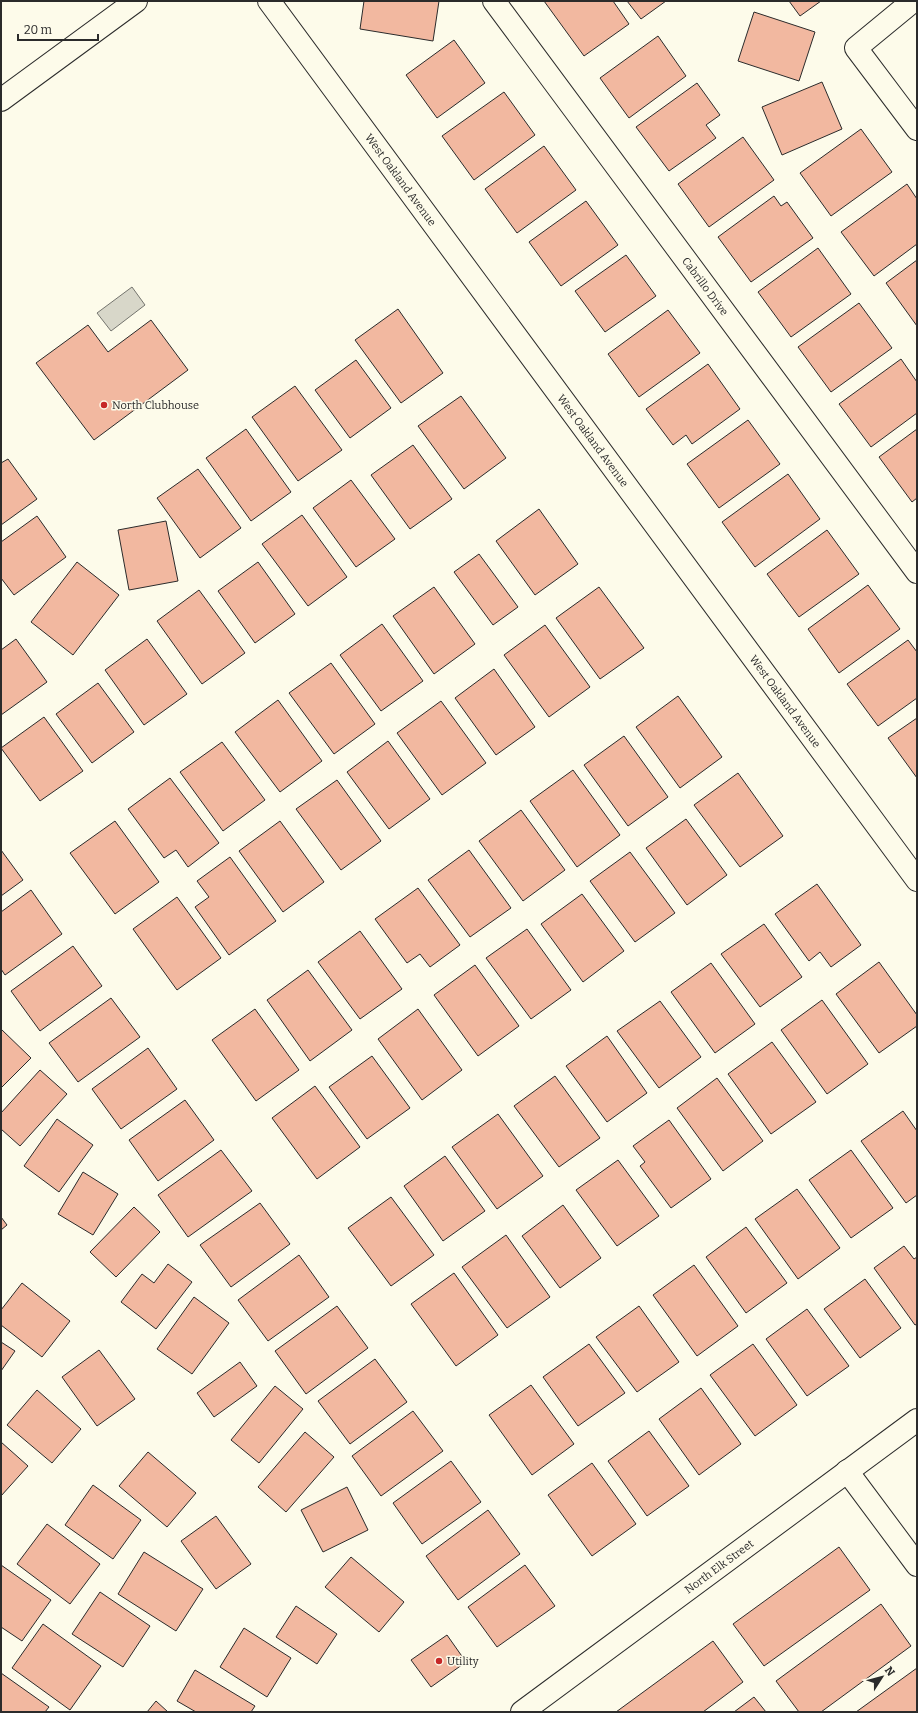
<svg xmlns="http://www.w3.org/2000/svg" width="918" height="1713" font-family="Bitter,serif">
<rect width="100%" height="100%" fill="#fdfbea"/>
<path fill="#d8d7c9" stroke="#74746e" d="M132 287 145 305 111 331 97 313Z"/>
<g fill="#f2b8a0" stroke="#2b2b2b">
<path d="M364 1H439L433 41 360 29Z"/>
<path d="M544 1H613L629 24 584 56Z"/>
<path d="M627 1H666L641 19Z"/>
<path d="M789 1H821L800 16Z"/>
<path d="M754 12 815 32 799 81 738 61Z"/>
<path d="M658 36 686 76 629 118 600 78Z"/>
<path d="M454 40 485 83 437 118 406 75Z"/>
<path d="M822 82 842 129 782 155 762 107Z"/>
<path d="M697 83 720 115 706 125 716 138 669 171 636 127Z"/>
<path d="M504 92 535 135 474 180 442 136Z"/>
<path d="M861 129 892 172 831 216 800 173Z"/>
<path d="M743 137 774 180 709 227 678 184Z"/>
<path d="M544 146 576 190 517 233 485 189Z"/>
<path d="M907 184 917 199V244L874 276 841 232Z"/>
<path d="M774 196 781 206 787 202 813 238 751 282 718 237Z"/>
<path d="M586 201 618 245 561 286 529 242Z"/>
<path d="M818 248 851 294 791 337 758 292Z"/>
<path d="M626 255 656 296 605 332 575 291Z"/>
<path d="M917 260V326L886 283Z"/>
<path d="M859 303 892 348 831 392 798 347Z"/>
<path d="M398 309 443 373 401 403 355 340Z"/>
<path d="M668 310 700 353 639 397 608 354Z"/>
<path d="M151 320 188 370 94 440 36 363 88 325 108 352Z"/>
<path d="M901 359 917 382V413L871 447 839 404Z"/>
<path d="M356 360 391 408 350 438 315 390Z"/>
<path d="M708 364 740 409 692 444 686 435 673 445 646 409Z"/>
<path d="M295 386 342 450 298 481 252 417Z"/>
<path d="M461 396 506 458 464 489 418 426Z"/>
<path d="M748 420 780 464 719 508 687 464Z"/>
<path d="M246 429 291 492 251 521 206 458Z"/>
<path d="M917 429V498L912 502 879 457Z"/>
<path d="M413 445 452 499 410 529 371 475Z"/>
<path d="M8 459 37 499 1 525V463Z"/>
<path d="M198 469 241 528 200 558 157 498Z"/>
<path d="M788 474 820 519 755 567 722 522Z"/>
<path d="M351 480 395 539 356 567 313 508Z"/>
<path d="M539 509 578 564 535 595 496 541Z"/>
<path d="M302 515 347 577 308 606 262 544Z"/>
<path d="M37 516 66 557 14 595 1 578V542Z"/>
<path d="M166 521 178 581 129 590 118 530Z"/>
<path d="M827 530 859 574 799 617 767 574Z"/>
<path d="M479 554 518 607 493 625 454 572Z"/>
<path d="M77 562 119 595 73 655 31 622Z"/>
<path d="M258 562 295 614 255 643 218 591Z"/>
<path d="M868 585 900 629 839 673 808 629Z"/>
<path d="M434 587 475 644 434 674 393 616Z"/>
<path d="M599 587 644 648 600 679 556 618Z"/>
<path d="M199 590 245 653 202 684 157 621Z"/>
<path d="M382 624 423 681 381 711 340 655Z"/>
<path d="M545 625 590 687 549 717 504 655Z"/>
<path d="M16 639 47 682 1 715V650Z"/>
<path d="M147 639 187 694 144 725 105 670Z"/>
<path d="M908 640 917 652V698L878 726 847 684Z"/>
<path d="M331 663 375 724 334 754 289 693Z"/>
<path d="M494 669 535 727 496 755 455 698Z"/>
<path d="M98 683 134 732 92 763 56 714Z"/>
<path d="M678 696 722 757 680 788 636 727Z"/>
<path d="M278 700 322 761 280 792 235 732Z"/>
<path d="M441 701 486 763 442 795 397 733Z"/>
<path d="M44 717 83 771 40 801 1 748Z"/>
<path d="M917 718V778L888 738Z"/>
<path d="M624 736 668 797 628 826 584 765Z"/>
<path d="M388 741 430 799 389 829 347 772Z"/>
<path d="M222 742 265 800 223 831 180 772Z"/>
<path d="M573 770 620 835 577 867 530 801Z"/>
<path d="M738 773 783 836 740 867 694 805Z"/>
<path d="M170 778 219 843 188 867 176 850 164 858 128 809Z"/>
<path d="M337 780 381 841 341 870 296 809Z"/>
<path d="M521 810 565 870 523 901 479 841Z"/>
<path d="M686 819 727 875 687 905 646 848Z"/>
<path d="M115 821 159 882 115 914 70 853Z"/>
<path d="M280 821 324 882 283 912 239 851Z"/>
<path d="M1 850 23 880 1 896Z"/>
<path d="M469 850 511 908 470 937 428 880Z"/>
<path d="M630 852 675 913 635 942 590 881Z"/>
<path d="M230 857 276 921 229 955 195 907 209 897 197 881Z"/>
<path d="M817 884 861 945 831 967 820 952 809 961 775 914Z"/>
<path d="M418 888 460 945 430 967 420 954 407 963 375 919Z"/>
<path d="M31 890 62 934 5 975 1 969V912Z"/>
<path d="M582 894 624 951 583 982 541 924Z"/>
<path d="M177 897 221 958 177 990 133 929Z"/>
<path d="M764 924 802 977 760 1007 721 954Z"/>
<path d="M527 929 571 990 531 1019 486 958Z"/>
<path d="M360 931 402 989 360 1019 318 962Z"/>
<path d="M73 946 102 986 40 1031 11 991Z"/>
<path d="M879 962 917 1015V1026L879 1053 836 994Z"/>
<path d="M711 963 755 1024 715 1053 671 992Z"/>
<path d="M475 965 519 1026 478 1056 434 995Z"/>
<path d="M308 970 352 1030 310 1061 267 1000Z"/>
<path d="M111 998 140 1037 78 1082 49 1043Z"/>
<path d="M822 1000 868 1064 827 1094 781 1030Z"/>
<path d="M660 1001 701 1057 659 1088 617 1031Z"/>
<path d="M255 1009 299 1070 256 1101 212 1040Z"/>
<path d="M418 1009 462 1070 422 1100 378 1039Z"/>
<path d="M1 1029 31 1058 1 1088Z"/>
<path d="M607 1036 647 1093 607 1122 566 1066Z"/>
<path d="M772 1042 816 1102 771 1134 728 1074Z"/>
<path d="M148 1048 177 1089 121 1129 92 1089Z"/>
<path d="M372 1056 410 1108 367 1139 329 1087Z"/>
<path d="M40 1070 67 1094 20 1146 1 1129V1113Z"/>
<path d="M555 1076 600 1138 559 1167 514 1106Z"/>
<path d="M717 1078 763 1141 723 1171 677 1108Z"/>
<path d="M315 1086 360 1147 317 1179 272 1118Z"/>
<path d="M185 1100 214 1140 158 1181 129 1140Z"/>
<path d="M903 1111 917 1131V1195L906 1203 861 1141Z"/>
<path d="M498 1114 543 1176 497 1209 452 1147Z"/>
<path d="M57 1119 93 1145 59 1192 24 1166Z"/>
<path d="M669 1120 711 1179 671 1208 640 1166 645 1162 633 1146Z"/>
<path d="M221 1150 252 1191 188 1237 158 1195Z"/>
<path d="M851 1150 893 1208 851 1238 809 1180Z"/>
<path d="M445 1156 485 1211 443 1241 404 1186Z"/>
<path d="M618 1160 659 1216 617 1246 576 1190Z"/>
<path d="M83 1172 118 1194 93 1235 58 1214Z"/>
<path d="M797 1189 840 1248 798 1279 755 1219Z"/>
<path d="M391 1197 434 1255 391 1286 348 1228Z"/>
<path d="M260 1203 290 1244 231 1287 200 1245Z"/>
<path d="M563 1205 601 1258 560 1288 522 1236Z"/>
<path d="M134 1207 160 1232 116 1277 90 1252Z"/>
<path d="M1 1217 7 1225 1 1230Z"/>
<path d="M746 1227 787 1283 746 1313 706 1257Z"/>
<path d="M506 1235 550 1297 507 1328 462 1267Z"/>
<path d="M904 1246 914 1259 917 1257V1324L915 1325 874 1268Z"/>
<path d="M299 1255 329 1297 268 1341 238 1300Z"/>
<path d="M168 1264 192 1282 156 1329 121 1302 142 1274 154 1283Z"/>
<path d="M694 1265 738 1326 697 1356 653 1295Z"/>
<path d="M454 1273 498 1335 456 1366 411 1304Z"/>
<path d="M865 1279 901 1328 860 1358 824 1309Z"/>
<path d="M22 1283 70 1321 42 1357 1 1325V1310Z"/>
<path d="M194 1297 229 1323 192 1374 157 1349Z"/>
<path d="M337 1306 368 1348 306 1394 275 1351Z"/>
<path d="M639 1306 679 1362 637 1392 596 1337Z"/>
<path d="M807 1309 849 1366 807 1396 766 1339Z"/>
<path d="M1 1342 15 1351 1 1371Z"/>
<path d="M589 1344 625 1393 578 1426 543 1377Z"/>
<path d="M753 1344 797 1405 755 1436 710 1375Z"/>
<path d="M99 1350 135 1399 97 1426 62 1377Z"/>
<path d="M375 1359 407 1402 350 1444 318 1401Z"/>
<path d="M240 1362 257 1386 214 1417 197 1393Z"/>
<path d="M531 1385 574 1444 532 1475 489 1415Z"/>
<path d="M275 1386 303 1409 259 1463 231 1440Z"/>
<path d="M701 1388 741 1444 699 1475 659 1419Z"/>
<path d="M37 1390 81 1429 52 1463 7 1425Z"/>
<path d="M413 1411 443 1451 381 1496 352 1456Z"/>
<path d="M649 1431 689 1486 647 1516 608 1461Z"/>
<path d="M305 1432 334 1457 286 1512 258 1487Z"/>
<path d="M1 1442 28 1466 1 1496Z"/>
<path d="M148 1452 196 1493 167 1527 119 1486Z"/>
<path d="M451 1461 481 1502 422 1544 393 1503Z"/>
<path d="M592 1463 636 1524 592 1556 548 1495Z"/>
<path d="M93 1485 141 1520 113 1559 65 1525Z"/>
<path d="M347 1487 368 1530 323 1552 301 1510Z"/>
<path d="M488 1510 520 1554 458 1600 426 1556Z"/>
<path d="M216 1516 251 1564 216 1589 181 1541Z"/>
<path d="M47 1524 100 1564 70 1604 17 1564Z"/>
<path d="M839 1547 870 1590 764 1666 733 1624Z"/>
<path d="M144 1552 203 1589 176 1631 118 1594Z"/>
<path d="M351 1557 404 1602 379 1632 325 1587Z"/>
<path d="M1 1565 51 1600 22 1641 1 1627Z"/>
<path d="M525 1565 555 1606 497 1647 468 1607Z"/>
<path d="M100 1592 150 1626 123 1667 72 1634Z"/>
<path d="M881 1604 911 1646 821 1712H799L776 1681Z"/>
<path d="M296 1606 337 1634 317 1664 276 1637Z"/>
<path d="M43 1624 101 1666 70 1710 12 1668Z"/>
<path d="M244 1628 291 1658 267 1697 220 1667Z"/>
<path d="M447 1635 466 1662 431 1687 411 1660Z"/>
<path d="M713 1641 743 1682 703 1712H616Z"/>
<path d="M917 1668V1712H856Z"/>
<path d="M195 1670 255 1706 251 1712H196L177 1701Z"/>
<path d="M1 1673 49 1707 45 1712H1Z"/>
<path d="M754 1697 766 1712H734Z"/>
<path d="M156 1701 168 1712H147Z"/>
</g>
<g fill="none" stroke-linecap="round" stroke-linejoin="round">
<g stroke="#2b2b2b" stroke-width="24">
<g id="street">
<path id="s1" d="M494 1 917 572"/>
<path d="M913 1 856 48 917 129"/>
<path d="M847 1471 917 1565"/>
<path id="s2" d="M522 1712 917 1420"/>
</g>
</g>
<g stroke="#2b2b2b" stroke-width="24">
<g id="secondary">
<path id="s3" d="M269 1 917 880"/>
<path d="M1 100 136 1"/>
</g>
</g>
<use href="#street" stroke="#fdfbea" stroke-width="22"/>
<use href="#secondary" stroke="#fdfbea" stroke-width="22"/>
</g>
<g fill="#c62828" stroke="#fdfbea" stroke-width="1.5">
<circle cx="104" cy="405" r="4"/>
<circle cx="439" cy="1661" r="4"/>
</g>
<g text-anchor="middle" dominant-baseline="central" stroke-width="3" stroke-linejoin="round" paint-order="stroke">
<g font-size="11" fill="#2b2b2b" stroke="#fdfbea">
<text stroke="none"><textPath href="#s3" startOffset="222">West Oakland Avenue</textPath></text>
<text stroke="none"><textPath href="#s1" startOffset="355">Cabrillo Drive</textPath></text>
<text stroke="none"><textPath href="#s3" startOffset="546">West Oakland Avenue</textPath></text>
<text stroke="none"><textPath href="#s3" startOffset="870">West Oakland Avenue</textPath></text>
<text stroke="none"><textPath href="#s2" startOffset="245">North Elk Street</textPath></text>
</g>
<g font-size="11" fill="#2b2b2b" stroke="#fdfbea" text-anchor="start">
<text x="112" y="405">North Clubhouse</text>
<text x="447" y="1661">Utility</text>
</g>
</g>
<rect width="918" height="1713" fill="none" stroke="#2b2b2b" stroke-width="4"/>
<g transform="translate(882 1677) rotate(54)" stroke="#fdfbea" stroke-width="3" paint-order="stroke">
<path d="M0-3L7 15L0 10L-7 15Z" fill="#2b2b2b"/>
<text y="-6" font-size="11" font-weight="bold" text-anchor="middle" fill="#2b2b2b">N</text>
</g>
<path d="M18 34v6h80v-6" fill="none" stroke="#2b2b2b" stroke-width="2"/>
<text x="24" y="34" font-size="12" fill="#2b2b2b" stroke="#fdfbea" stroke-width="3" paint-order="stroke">20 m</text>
</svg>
